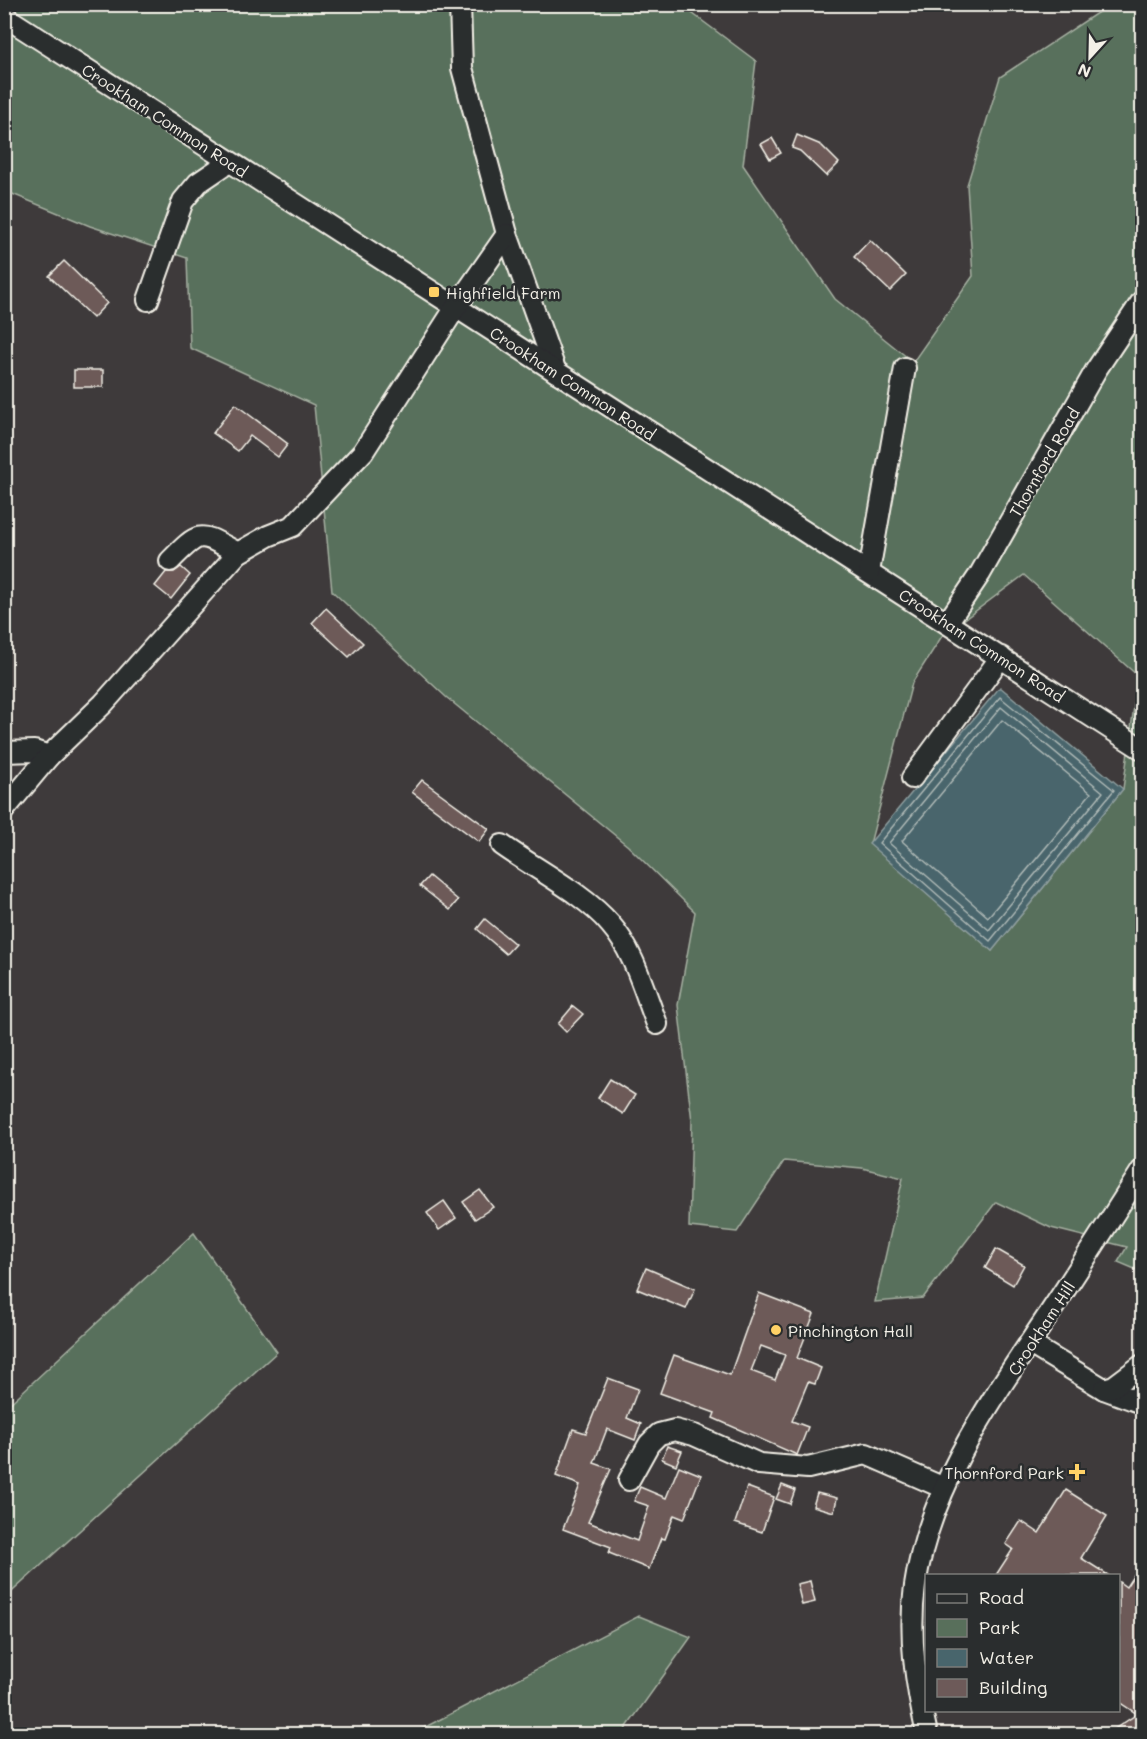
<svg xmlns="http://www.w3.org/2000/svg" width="1147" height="1739" font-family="Mali,sans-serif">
<rect width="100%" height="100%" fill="#3e3a3b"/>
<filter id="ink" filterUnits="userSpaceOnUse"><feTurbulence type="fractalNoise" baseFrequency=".0167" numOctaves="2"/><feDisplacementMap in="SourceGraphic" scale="12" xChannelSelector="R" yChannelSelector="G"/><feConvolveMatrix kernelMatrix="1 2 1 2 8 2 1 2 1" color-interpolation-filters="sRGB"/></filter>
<g filter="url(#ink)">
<g fill="#586f5b" stroke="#a6b0a2" stroke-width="1.5" fill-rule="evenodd">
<path d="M4 5H681L756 61 743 165 835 299 913 362 973 276 967 185 1000 77 1109 5H1142V1272L1118 1262 1127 1247 1051 1228 996 1202 923 1298 875 1302 903 1178 862 1168 784 1161 737 1232 689 1227 692 1121 678 1005 695 912 628 846 446 697 332 591 314 405 190 348 187 258 90 226 5 191ZM1024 575 1138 676 1123 789 992 951 870 844 912 683 942 636Z"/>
<path d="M194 1233 277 1352 5 1598V1408Z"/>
<path d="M639 1616 691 1637 622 1734H412Z"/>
</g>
<path fill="#48656c" stroke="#8d9d9e" stroke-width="1.5" d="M1000 687 1123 789 992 951 869 844Z"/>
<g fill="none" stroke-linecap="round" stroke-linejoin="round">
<g stroke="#afb9b6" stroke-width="1.5">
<path d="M1000 697 1114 790 990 941 879 843Z"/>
<path d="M1001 707 1103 792 989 930 889 843Z"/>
<path d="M1002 720 1091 793 988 917 902 841Z"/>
</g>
</g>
<g fill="#6d5a59" stroke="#f4f1e8" stroke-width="1.5" fill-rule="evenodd">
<path d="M797 135 821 145 839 163 826 176 800 151 792 148Z"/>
<path d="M772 138 781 153 770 159 761 144Z"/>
<path d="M870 240 906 275 890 291 854 257Z"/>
<path d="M64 261 107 303 93 318 49 276Z"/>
<rect x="74" y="370" width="29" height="17"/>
<path d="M235 404 288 444 278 457 250 436 238 451 213 433Z"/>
<path d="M181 567 190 575 171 599 155 586 166 572H174Z"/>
<path d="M326 608 363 643 349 657 312 623Z"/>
<path d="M422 780 489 829 479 842 412 792Z"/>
<path d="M429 876 458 900 450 910 420 886Z"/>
<path d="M485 919 515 944 506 954 477 929Z"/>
<path d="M573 1006 583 1014 566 1032 558 1024Z"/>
<path d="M610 1079 635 1095 623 1114 598 1098Z"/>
<path d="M480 1190 493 1207 475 1219 463 1202Z"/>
<path d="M444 1201 456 1218 439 1230 427 1213Z"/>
<path d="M996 1249 1024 1265 1013 1285 985 1268Z"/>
<path d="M646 1268 695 1289 686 1309 637 1289Z"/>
<path d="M759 1293 814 1314 797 1358 821 1368 815 1384 808 1382 792 1421 808 1427 797 1455 713 1418 715 1413 660 1393 674 1355 730 1375ZM761 1346 785 1355 775 1380 751 1371Z"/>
<path d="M608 1378 638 1389 627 1418 641 1424 635 1440 607 1429 594 1463 611 1469 588 1522 637 1541 649 1506 634 1501 640 1487 666 1498 679 1466 701 1475 684 1519 674 1515 665 1539 661 1538 649 1569 609 1553 611 1547 563 1529 580 1485 556 1476 573 1429 586 1433Z"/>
<path d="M667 1446 682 1451 676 1465 662 1459Z"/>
<path d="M782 1485 795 1490 790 1504 776 1499Z"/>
<path d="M747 1487 774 1497 762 1532 735 1523Z"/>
<path d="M1066 1490 1107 1516 1081 1558 1108 1575H996L1013 1549 1006 1544 1021 1521 1039 1533Z"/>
<path d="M817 1493 837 1498 834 1512 813 1506Z"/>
<path d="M1143 1561V1734H1107L1137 1714 1119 1702V1582L1126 1587Z"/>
<path d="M810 1581 815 1602 802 1605 797 1584Z"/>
</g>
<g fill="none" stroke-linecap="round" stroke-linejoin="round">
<g stroke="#f4f1e8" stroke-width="24">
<g id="minor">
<path d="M460 4 462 68 507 234 556 372"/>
<path d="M4 16 1142 749"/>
<path d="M148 300 183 201 198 183 229 162"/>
<path d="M170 561C202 528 200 533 238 553"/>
<path d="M869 572 905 368"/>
<path d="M947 623 980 574 1096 370 1142 301"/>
<path d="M4 752 34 751 49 756"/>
<path d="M912 778 1001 657"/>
<path d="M4 810 49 756 103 704 238 553 268 536 293 526 363 452 456 307 507 234"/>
<path d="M502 845C534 868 586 895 610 924 634 951 644 991 657 1024"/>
<path d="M1030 1344 1104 1389 1142 1403"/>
<path d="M1104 1389 1114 1386 1142 1365"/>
<path d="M629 1480 649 1444 659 1434 675 1430 694 1435 759 1464 808 1468 866 1454 944 1488"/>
<path d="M927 1734C916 1686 908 1635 915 1586 930 1483 995 1395 1051 1311 1082 1264 1112 1217 1142 1170"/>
</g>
</g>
<use href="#minor" stroke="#2a2d2e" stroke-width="20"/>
</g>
</g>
<g fill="#ffd166" stroke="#2a2d2e" stroke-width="2">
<rect x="428" y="286" width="12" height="12" rx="3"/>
<circle cx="776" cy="1330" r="6"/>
<path d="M1074 1463h6v6h6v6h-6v6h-6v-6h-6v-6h6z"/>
</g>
<g text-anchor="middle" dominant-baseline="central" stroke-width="5" stroke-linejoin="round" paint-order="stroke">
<g font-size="16" fill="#f4f1e8" stroke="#2a2d2e">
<text transform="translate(165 120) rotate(33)">Crookham Common Road</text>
<text transform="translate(573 383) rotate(33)">Crookham Common Road</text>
<text transform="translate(1044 462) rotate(-60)">Thornford Road</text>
<text transform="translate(982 645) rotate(33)">Crookham Common Road</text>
<text transform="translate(1041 1328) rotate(-57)">Crookham Hill</text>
</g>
<g font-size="16" fill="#f4f1e8" stroke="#2a2d2e" text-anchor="start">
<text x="446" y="292">Highfield Farm</text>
<text x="788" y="1330">Pinchington Hall</text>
<text x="1064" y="1472" text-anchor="end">Thornford Park</text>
</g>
</g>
<rect width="1147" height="1739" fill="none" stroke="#2a2d2e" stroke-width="24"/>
<rect x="12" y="12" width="1123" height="1715" fill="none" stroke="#f4f1e8" stroke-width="2" filter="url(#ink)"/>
<rect x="925" y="1574" width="195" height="138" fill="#2a2d2e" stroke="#7b7b78" stroke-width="1.5"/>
<rect x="937" y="1594" width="30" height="9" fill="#2a2d2e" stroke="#7b7b78" stroke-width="1.5"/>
<text x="979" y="1604" font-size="18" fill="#f4f1e8">Road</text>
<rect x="937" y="1619" width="30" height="18" fill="#586f5b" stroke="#7b7b78" stroke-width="1.5"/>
<text x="979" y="1634" font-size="18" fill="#f4f1e8">Park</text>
<rect x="937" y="1649" width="30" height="18" fill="#48656c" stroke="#7b7b78" stroke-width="1.5"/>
<text x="979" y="1664" font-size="18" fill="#f4f1e8">Water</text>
<rect x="937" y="1679" width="30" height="18" fill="#6d5a59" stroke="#7b7b78" stroke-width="1.5"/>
<text x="979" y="1694" font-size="18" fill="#f4f1e8">Building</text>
<g transform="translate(1090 57) rotate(202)" stroke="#2a2d2e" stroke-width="4.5" paint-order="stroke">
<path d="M0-4.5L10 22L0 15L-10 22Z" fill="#f4f1e8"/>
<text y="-9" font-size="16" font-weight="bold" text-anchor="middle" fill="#f4f1e8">N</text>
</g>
</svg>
